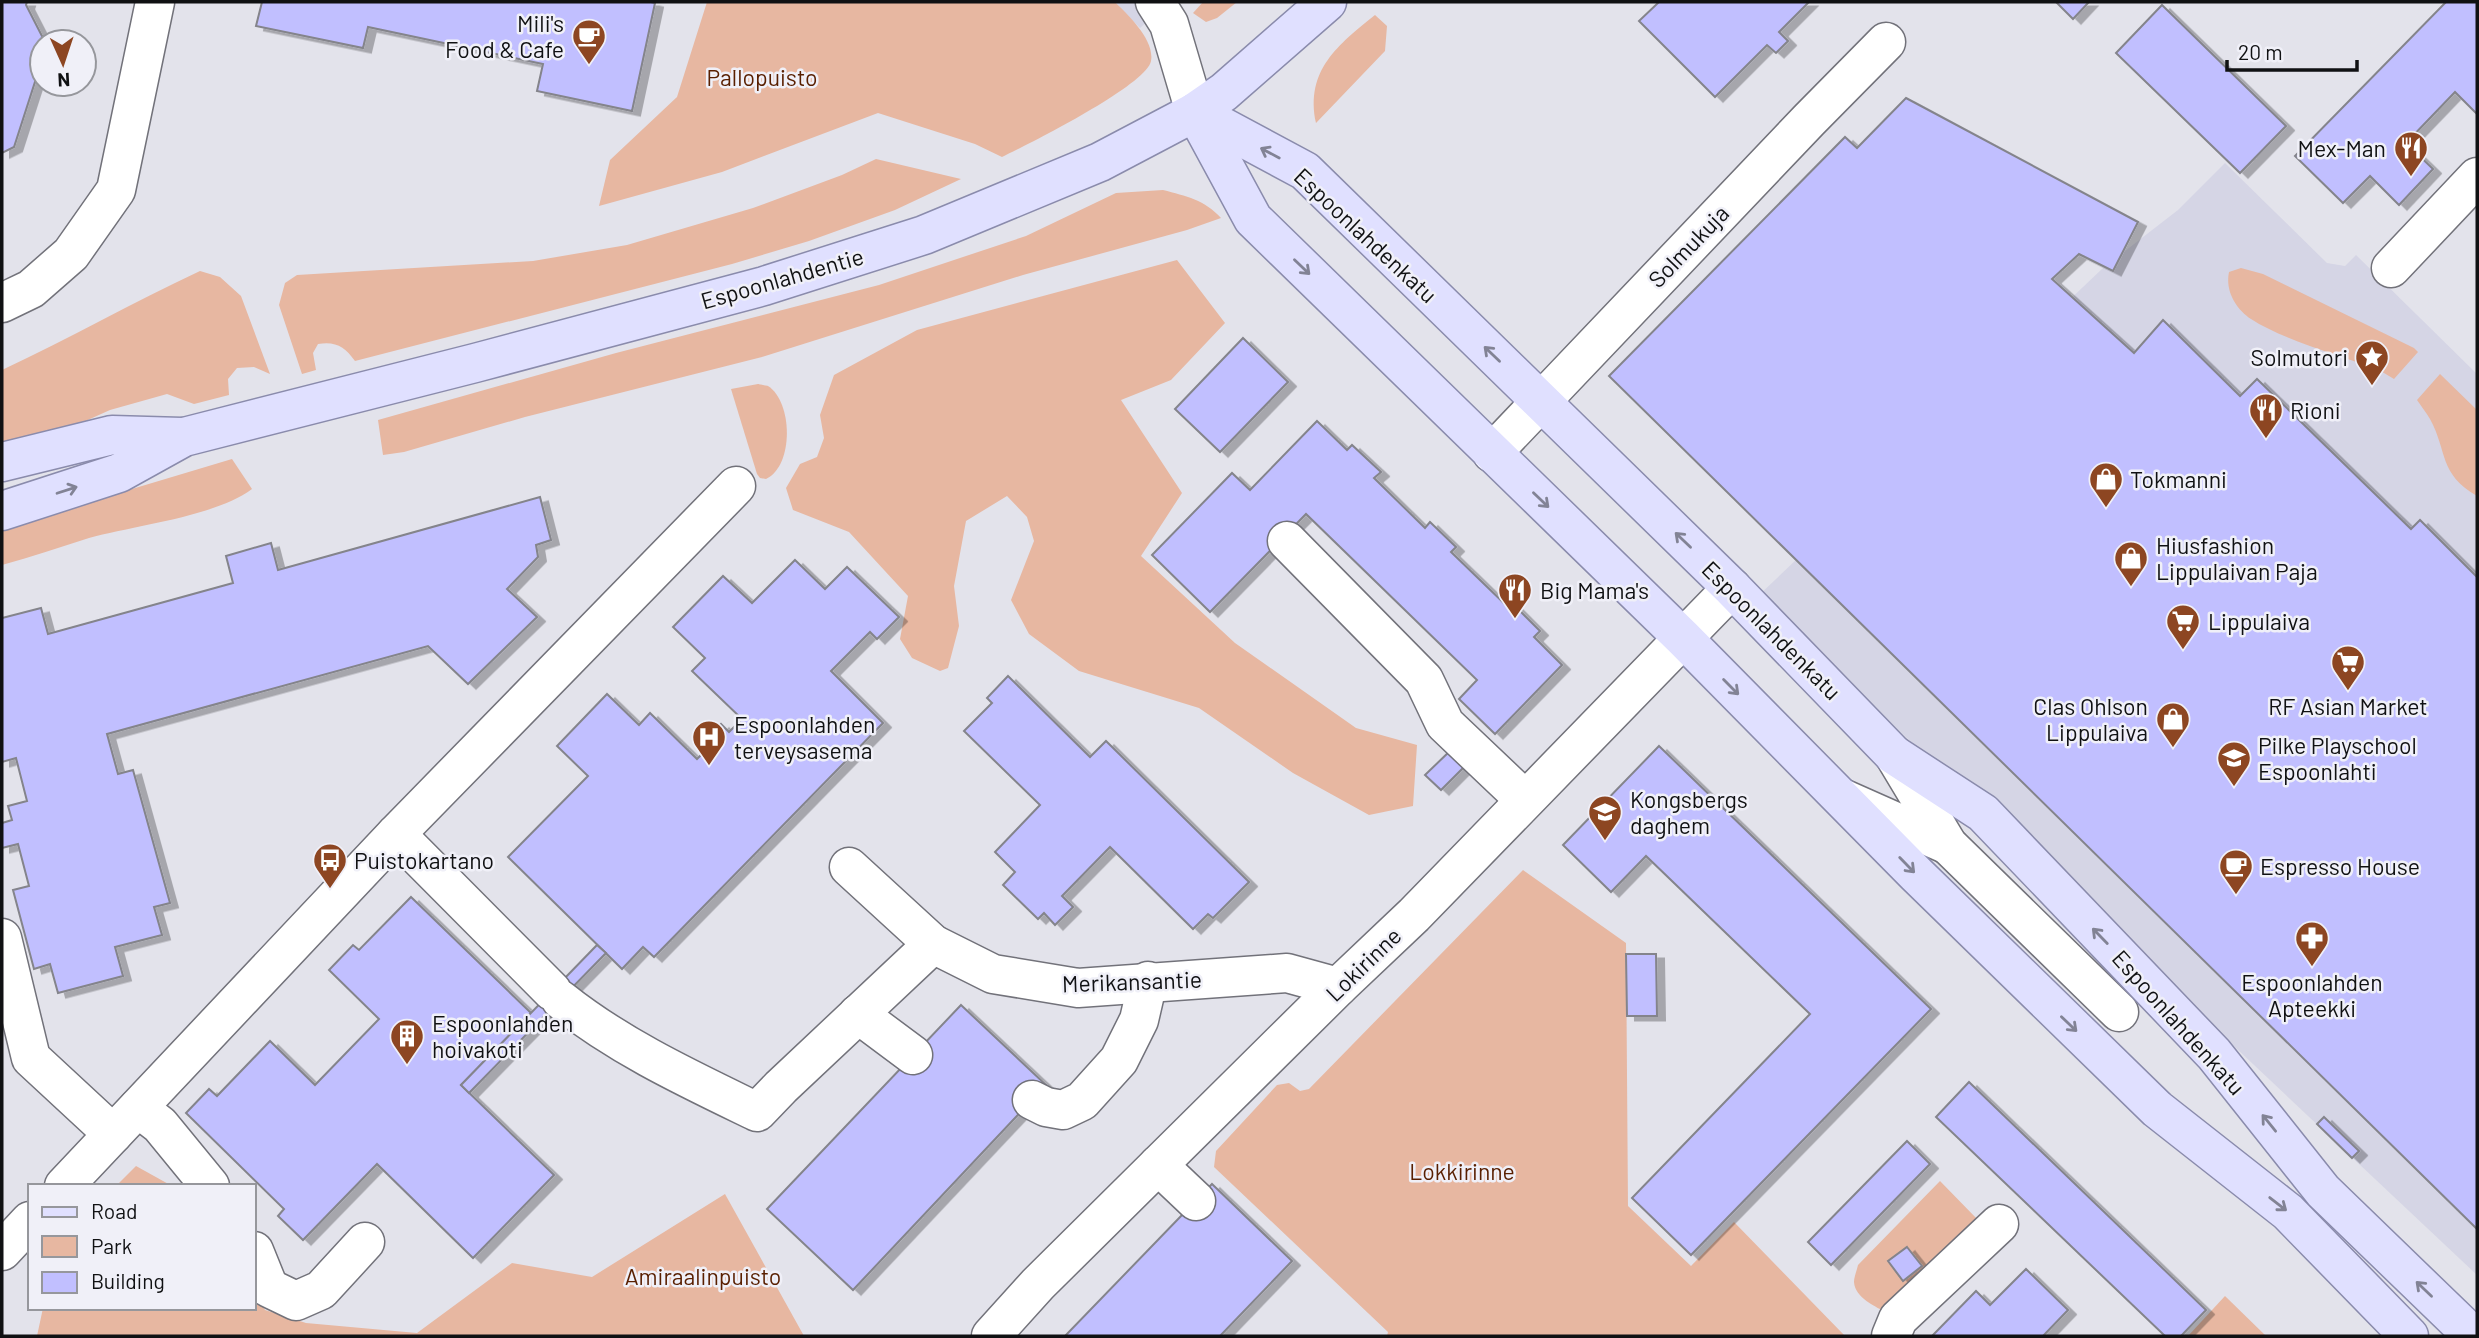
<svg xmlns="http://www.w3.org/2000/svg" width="2479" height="1338" font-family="Barlow,sans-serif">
<defs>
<filter id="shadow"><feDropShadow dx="8" dy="4.5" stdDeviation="0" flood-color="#0004"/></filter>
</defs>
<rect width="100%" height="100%" fill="#e3e3eb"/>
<g fill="#d5d5e5">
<path d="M1115 2H1168L1140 28Z"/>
<path d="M2225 163 2327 263 2345 266 2356 255 2477 374V1275L1757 597 2103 268 2178 210Z"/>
</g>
<g fill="#e7b7a1">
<path d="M707 2H1115C1128 15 1155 40 1151 61 1147 85 1027 145 1002 157L975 144 878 113 722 172 599 206 610 160 677 97Z"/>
<path d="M1203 2H1237L1217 18 1206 22 1193 13Z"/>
<path d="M1375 15 1387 26 1385 51 1316 123C1305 70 1338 45 1375 15Z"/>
<path d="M876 159 961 179 895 210 809 241 732 264 355 361C345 347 336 341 318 344L313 353 316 370 302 374 279 305 285 283 297 275 533 261 627 245 753 208 842 175Z"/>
<path d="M1163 190C1186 196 1205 200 1221 218L1187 230 1023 275 762 357 525 417 404 452 383 455 378 420 616 353 879 285 1026 236 1116 193Z"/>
<path d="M1177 260 1225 323 1171 380 1121 400 1182 493 1141 556 1235 643 1356 728 1417 745 1413 806 1369 815 1293 773 1199 708 1079 671 1029 634 1011 600 1034 541 1027 517 1007 496 966 521 954 586 959 626 948 668 940 671 912 658 900 639 908 596 849 532 793 510 786 488 800 464 817 457 824 438 820 415 834 375 917 330Z"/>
<path d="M2241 268 2263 274 2414 348 2418 352 2394 379 2379 370C2342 356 2283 340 2251 319 2236 309 2225 291 2229 272Z"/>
<path d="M200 271 220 277 241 296 270 374 254 367 237 368 228 379 229 395 194 404 167 394 110 410 61 432 2 445V370C69 339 133 302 200 271Z"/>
<path d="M2440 374 2477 410V496C2438 473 2448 452 2430 419 2426 412 2421 406 2417 400Z"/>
<path d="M758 384C758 384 768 386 768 386 793 402 794 466 766 479L760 478 757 474 731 389Z"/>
<path d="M232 459 252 489C214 517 136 525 89 538 60 547 31 557 2 565V528Z"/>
<path d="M1523 870 1626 943 1628 1206 1691 1266 1734 1222 1845 1336H1387L1388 1332 1214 1167 1216 1151 1277 1085 1289 1083 1300 1091 1309 1089Z"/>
<path d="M136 1166 172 1186H116Z"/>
<path d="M1940 1181 1978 1220 1888 1313C1876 1307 1855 1298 1854 1282 1854 1277 1857 1270 1858 1265Z"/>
<path d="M725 1194 804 1336H37L43 1308H254V1291L265 1310 306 1323 417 1333 512 1263 592 1277Z"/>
<path d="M2225 1296 2266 1336H2188Z"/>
</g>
<g fill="#c1bfff" stroke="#84848b" stroke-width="2" filter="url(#shadow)">
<path d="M2 2H27L26 5 45 42H42V60L14 147 2 153Z"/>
<path d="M262 2H651L655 3 632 111 537 91 543 64 368 27 363 48 256 26Z"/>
<path d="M1659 2H1809L1779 32 1788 41 1776 53 1767 45 1715 97 1639 21Z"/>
<path d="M2056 2H2089L2073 19Z"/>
<path d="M2446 2H2477V114L2455 92 2406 143 2433 169 2399 205 2370 176 2343 203 2295 156Z"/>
<path d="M2162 5 2286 126 2240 173 2116 53Z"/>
<path d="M1906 98 2138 222 2113 271 2079 254 2052 279 2134 353 2163 320 2240 396 2257 379 2411 529 2420 520 2477 577V1229L1609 376 1845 137 1857 148Z"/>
<path d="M1243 338 1288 382 1220 452 1175 409Z"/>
<path d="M1317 421 1347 450 1352 445 1381 472 1374 478 1425 528 1430 522 1456 547 1451 552 1510 609 1514 605 1540 631 1534 637 1562 665 1495 734 1459 699 1477 680 1306 514 1210 612 1152 555 1232 473 1250 490Z"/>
<path d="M540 497 551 540 536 545 538 557 507 589 537 617 468 684 428 646 107 734 118 774 133 770 170 903 154 907 162 935 115 947 123 976 58 993 50 964 34 969 13 890 29 886 18 844 2 848V823L12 820 8 806 27 801 16 758 2 762V618L41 608 48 634 233 583 226 556 271 543 278 570Z"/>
<path d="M795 560 825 589 847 567 899 617 877 639 870 632 831 671 883 723 654 957 643 947 622 969 508 857 588 776 557 746 607 694 639 725 650 713 697 759 707 749 701 744 721 724 729 732 742 719 692 671 705 658 673 627 723 576 752 603Z"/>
<path d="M1008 676 1090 757 1106 741 1249 882 1213 918 1208 914 1193 929 1110 847 1062 896 1073 907 1055 925 1044 913 1038 919 1003 885 1015 872 995 852 1040 805 964 731 992 703 987 698Z"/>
<path d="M1659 746 1931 1009 1691 1255 1632 1198 1810 1014 1646 856 1611 892 1563 845Z"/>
<path d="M1452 749 1467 764 1441 790 1425 775Z"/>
<path d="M411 897 531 1013 461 1085 554 1175 473 1258 377 1164 303 1240 278 1216 284 1209 186 1113 209 1089 217 1096 270 1041 315 1085 379 1019 329 970 353 945 359 950Z"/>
<path d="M597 945 606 953 469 1093 461 1085Z"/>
<path d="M1626 954H1656L1657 1016H1627Z"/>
<path d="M961 1005 1046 1085 853 1290 767 1209Z"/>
<path d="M1969 1082 2206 1310 2181 1336H2165L1936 1117Z"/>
<path d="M2324 1117 2359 1151 2352 1158 2317 1124Z"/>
<path d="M1907 1141 1930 1164 1831 1265 1808 1242Z"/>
<path d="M1212 1184 1292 1261 1220 1336H1065Z"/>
<path d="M1907 1247 1922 1266 1903 1281 1888 1261Z"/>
<path d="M2026 1269 2068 1310 2043 1336H1932L1976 1291 1990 1305Z"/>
</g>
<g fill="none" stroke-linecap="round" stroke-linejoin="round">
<g stroke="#72727a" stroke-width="41">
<g id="minor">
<path d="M1155 2 1169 24 1195 112"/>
<path d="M2391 268 2477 177"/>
<path d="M2 303 31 289 71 254 116 190 155 2"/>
<path d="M1492 453 1809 120 1886 42"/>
<path d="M1287 541 1424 680 1445 724 1525 800"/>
<path d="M1894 755 1948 845 2119 1012"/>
<path d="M1842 798 1948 845"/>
<path d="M396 834 552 991"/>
<path d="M849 867 933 944 993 974 1078 988 1287 973 1338 987"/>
<path d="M2 938 31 1058 113 1134"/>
<path d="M561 1000C620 1047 689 1079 757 1112L781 1087 933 944"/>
<path d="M858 1014 913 1055"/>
<path d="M1032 1100 1046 1107 1063 1110 1082 1101 1119 1060 1139 1020 1148 981"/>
<path d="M138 1108 160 1125 210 1186"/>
<path d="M1158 1165 1196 1201"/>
<path d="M64 1186 396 834 736 486"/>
<path d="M2 1251 30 1221"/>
<path d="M254 1251 269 1288 296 1301 321 1290 365 1242"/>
<path d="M991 1336 1038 1284 1338 987 1414 915 1732 588"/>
<path d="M1891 1336 1898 1319 1999 1224"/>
</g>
</g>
<g stroke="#8a8bac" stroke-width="41">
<g id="major">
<path d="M1195 112 1305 171 1732 588 1894 755 1983 813 2214 1054 2323 1191 2473 1336"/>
<path d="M1195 112 1253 219 1683 638 1916 874 2157 1109 2288 1212 2409 1336"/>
<path d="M2 462 112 435 182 437"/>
<path d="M2 511 119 473 184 437 475 363 764 286 924 235 1100 162 1195 112 1224 92 1327 2"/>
</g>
</g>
<use href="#minor" stroke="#fff" stroke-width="38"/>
<use href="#major" stroke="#e0e0ff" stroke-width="38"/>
</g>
<defs><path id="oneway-shaft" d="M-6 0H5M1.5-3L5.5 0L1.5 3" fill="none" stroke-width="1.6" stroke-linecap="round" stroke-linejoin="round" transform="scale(1.75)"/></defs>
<g stroke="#828395">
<use href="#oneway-shaft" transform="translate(1270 153) rotate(-152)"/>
<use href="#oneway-shaft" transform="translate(1302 267) rotate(44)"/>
<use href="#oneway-shaft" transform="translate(1492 354) rotate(-136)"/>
<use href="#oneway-shaft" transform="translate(67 490) rotate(-18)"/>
<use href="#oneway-shaft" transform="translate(1541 500) rotate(44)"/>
<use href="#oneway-shaft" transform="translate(1683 540) rotate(-136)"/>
<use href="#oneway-shaft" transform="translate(1731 687) rotate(45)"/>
<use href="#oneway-shaft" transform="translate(1907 865) rotate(46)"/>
<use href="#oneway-shaft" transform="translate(2100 936) rotate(-134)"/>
<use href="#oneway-shaft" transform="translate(2069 1024) rotate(44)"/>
<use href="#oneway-shaft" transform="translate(2269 1123) rotate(-129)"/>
<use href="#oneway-shaft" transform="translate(2278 1204) rotate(38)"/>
<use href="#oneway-shaft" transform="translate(2424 1289) rotate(-136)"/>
</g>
<defs>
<g id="cafe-pin" transform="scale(1.75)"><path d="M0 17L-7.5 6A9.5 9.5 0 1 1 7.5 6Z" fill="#8d4622" stroke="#f0f0f8"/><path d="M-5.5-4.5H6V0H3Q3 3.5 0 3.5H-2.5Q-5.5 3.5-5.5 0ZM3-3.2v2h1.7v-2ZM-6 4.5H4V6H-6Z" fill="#fff"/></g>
<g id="restaurant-pin" transform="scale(1.75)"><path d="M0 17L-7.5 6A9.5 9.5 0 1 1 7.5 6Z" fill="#8d4622" stroke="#f0f0f8"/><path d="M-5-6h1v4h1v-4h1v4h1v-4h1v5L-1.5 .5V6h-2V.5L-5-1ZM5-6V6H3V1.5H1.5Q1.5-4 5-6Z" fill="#fff"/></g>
<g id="sight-pin" transform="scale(1.75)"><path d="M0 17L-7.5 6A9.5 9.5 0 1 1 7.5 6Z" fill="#8d4622" stroke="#f0f0f8"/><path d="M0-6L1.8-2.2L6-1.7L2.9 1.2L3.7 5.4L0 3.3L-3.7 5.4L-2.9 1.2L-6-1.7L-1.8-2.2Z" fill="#fff"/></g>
<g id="shop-pin" transform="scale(1.75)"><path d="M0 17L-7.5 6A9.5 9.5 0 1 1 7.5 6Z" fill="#8d4622" stroke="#f0f0f8"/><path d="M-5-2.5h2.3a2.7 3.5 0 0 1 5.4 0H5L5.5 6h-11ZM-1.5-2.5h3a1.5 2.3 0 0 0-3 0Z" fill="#fff"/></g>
<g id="supermarket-pin" transform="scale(1.75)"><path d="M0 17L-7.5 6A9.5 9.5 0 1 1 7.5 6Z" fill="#8d4622" stroke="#f0f0f8"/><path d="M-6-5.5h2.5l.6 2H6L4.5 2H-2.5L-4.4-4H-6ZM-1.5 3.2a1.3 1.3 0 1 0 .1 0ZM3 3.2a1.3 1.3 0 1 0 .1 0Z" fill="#fff"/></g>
<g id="hospital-pin" transform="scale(1.75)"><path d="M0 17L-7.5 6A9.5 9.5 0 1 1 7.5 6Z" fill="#8d4622" stroke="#f0f0f8"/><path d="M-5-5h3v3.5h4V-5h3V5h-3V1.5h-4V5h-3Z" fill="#fff"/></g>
<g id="school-pin" transform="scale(1.75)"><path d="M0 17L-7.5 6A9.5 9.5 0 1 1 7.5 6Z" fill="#8d4622" stroke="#f0f0f8"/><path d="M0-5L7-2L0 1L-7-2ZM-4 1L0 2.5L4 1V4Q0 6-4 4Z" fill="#fff"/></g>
<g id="bus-pin" transform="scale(1.75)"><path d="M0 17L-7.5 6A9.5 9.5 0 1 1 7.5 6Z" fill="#8d4622" stroke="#f0f0f8"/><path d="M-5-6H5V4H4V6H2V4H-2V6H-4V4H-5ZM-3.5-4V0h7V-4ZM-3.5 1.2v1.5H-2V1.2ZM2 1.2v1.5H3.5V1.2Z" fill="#fff"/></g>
<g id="pharmacy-pin" transform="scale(1.75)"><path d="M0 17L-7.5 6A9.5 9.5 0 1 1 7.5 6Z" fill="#8d4622" stroke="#f0f0f8"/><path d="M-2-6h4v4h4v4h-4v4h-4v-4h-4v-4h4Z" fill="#fff"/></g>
<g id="building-pin" transform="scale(1.75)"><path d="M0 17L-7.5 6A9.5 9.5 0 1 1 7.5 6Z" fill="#8d4622" stroke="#f0f0f8"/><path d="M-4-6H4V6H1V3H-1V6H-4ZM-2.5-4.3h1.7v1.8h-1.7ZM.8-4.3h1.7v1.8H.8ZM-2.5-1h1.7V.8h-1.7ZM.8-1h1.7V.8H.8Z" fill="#fff"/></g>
</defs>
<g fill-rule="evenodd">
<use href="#cafe-pin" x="589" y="36"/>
<use href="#restaurant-pin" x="2411" y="148"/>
<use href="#sight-pin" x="2372" y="357"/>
<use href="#restaurant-pin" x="2266" y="410"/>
<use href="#shop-pin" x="2106" y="479"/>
<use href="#shop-pin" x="2131" y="558"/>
<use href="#restaurant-pin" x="1515" y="590"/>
<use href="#supermarket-pin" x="2183" y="621"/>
<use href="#supermarket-pin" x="2348" y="662"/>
<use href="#shop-pin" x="2173" y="719"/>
<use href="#hospital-pin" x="709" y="737"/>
<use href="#school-pin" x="2234" y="758"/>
<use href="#school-pin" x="1605" y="812"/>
<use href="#bus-pin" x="330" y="860"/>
<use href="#cafe-pin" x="2236" y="866"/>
<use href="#pharmacy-pin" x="2312" y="938"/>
<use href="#building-pin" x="407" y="1036"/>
</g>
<g text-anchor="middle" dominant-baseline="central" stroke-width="5" stroke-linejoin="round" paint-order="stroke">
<g font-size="23" fill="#101113" stroke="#f0f0f8" text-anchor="start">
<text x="564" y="23" text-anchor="end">Mili's<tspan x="564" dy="26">Food &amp; Cafe</tspan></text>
<text x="2386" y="148" text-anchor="end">Mex-Man</text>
<text x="2348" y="357" text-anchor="end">Solmutori</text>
<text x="2290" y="410">Rioni</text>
<text x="2130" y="479">Tokmanni</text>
<text x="2156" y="545">Hiusfashion<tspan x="2156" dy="26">Lippulaivan Paja</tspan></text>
<text x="1540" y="590">Big Mama's</text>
<text x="2208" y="621">Lippulaiva</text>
<text x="2148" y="706" text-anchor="end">Clas Ohlson<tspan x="2148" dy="26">Lippulaiva</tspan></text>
<text x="2348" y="706" text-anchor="middle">RF Asian Market</text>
<text x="734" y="724">Espoonlahden<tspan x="734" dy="26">terveysasema</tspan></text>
<text x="2258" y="745">Pilke Playschool<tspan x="2258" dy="26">Espoonlahti</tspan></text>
<text x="1630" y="799">Kongsbergs<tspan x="1630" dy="26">daghem</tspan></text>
<text x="354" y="860">Puistokartano</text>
<text x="2260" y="866">Espresso House</text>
<text x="2312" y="982" text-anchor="middle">Espoonlahden<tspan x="2312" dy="26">Apteekki</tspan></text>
<text x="432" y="1023">Espoonlahden<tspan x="432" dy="26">hoivakoti</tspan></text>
</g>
<g font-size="23" fill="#591f00" stroke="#f0f0f8">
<text x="762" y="77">Pallopuisto</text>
<text x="1462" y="1171">Lokkirinne</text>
<text x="703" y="1276">Amiraalinpuisto</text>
</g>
<g font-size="23" fill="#101113" stroke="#f0f0f8">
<text transform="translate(1366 235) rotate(43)">Espoonlahdenkatu</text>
<text transform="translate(1688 246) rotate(-46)">Solmukuja</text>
<text transform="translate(782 278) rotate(-16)">Espoonlahdentie</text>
<text transform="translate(1772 630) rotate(45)">Espoonlahdenkatu</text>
<text transform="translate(1363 964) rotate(-44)">Lokirinne</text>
<text transform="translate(1132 981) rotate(-2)">Merikansantie</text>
<text transform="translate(2179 1022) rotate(48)">Espoonlahdenkatu</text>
</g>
</g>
<rect width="2479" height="1338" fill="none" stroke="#101113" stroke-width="7"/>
<rect x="28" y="1184" width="228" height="126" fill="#f0f0f8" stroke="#96979c" stroke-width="2"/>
<rect x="42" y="1207" width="35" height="10" fill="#e0e0ff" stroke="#96979c" stroke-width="2"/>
<text x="91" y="1219" font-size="21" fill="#101113">Road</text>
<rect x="42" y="1236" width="35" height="21" fill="#e7b7a1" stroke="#96979c" stroke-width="2"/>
<text x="91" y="1254" font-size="21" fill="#101113">Park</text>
<rect x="42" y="1272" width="35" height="21" fill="#c1bfff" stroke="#96979c" stroke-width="2"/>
<text x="91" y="1289" font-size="21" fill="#101113">Building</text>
<g transform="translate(63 63) rotate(177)"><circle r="33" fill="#f0f0f8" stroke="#96979c" stroke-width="2"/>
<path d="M0-5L12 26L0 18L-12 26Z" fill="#8d4622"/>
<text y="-10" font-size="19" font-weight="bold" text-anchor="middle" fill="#101113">N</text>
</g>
<path d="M2227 60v10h130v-10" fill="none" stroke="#101113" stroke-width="3.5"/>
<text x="2238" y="60" font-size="21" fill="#101113" stroke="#f0f0f8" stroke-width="5" paint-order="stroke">20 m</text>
</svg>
